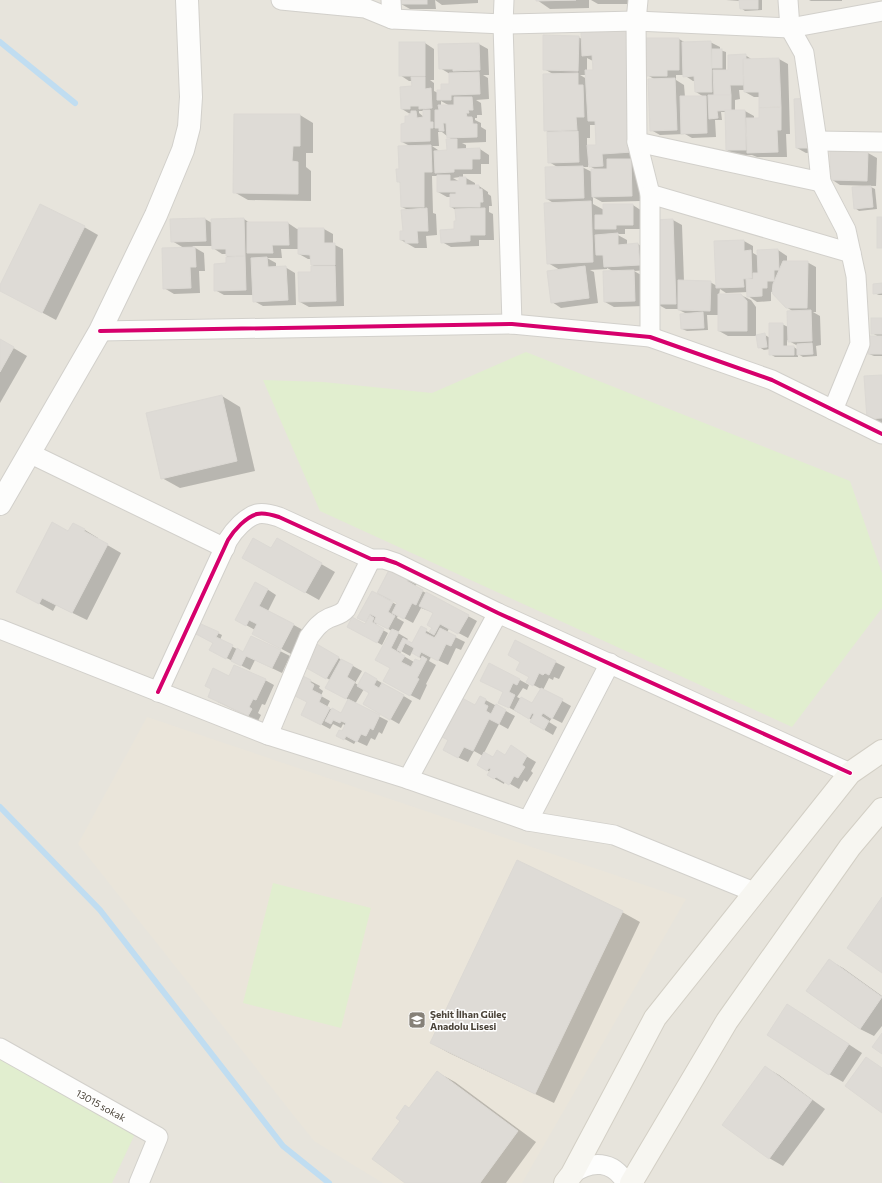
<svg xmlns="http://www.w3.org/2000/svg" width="882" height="1183" font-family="Commissioner,sans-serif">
<rect width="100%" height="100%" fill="#f4f2ee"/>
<rect fill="#e7e4dc" x="0" y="0" width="882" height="1183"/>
<path fill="#eae5da" d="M147 717 686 899 522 1183H383L314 1141 78 844Z"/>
<g fill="#e1eecf">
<path d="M526 352 850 481 882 573V608L792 727 320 511 263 380 323 382 432 393Z"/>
<path d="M273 883 371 908 341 1028 243 1003Z"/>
<path d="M0 1050 141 1121 112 1183H4L0 1181Z"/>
</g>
<g fill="#0003" fill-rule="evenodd">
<path d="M398 0H478V3L442 5 435 0 436 9H410L401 4Z"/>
<path d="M537 0H589V8L550 9Z"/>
<path d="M591 0H638V4H598Z"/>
<path d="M726 0H762V10L745 11 741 8 740 1Z"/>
<path d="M809 0H842V1H811Z"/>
<path d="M627 31 640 165 641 201 602 202 593 197V204L604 210V205H633L642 211V229H625V234H616L627 240V245L638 244 647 250 648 270 634 271 643 276 644 306 614 307 605 302 613 271 607 268V269L590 270 594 272 598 303 561 308 552 302 560 270 548 263 555 204 547 199 559 168 549 162 548 132 545 130 553 74 544 69 578 37 582 39ZM587 58 593 61 594 71H587ZM580 75H586L587 79ZM590 125H596L597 146H587V138H590ZM588 165 596 170 592 172 582 167H588Z"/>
<path d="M679 39 686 43 710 42 720 47V50L726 52V71H729L745 55 753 60 779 59 788 64 790 134H786L787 157H757L752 155H736L727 150 726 112H721L722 120H715L716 137 692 138 685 134 660 135 651 130 656 80 647 75ZM676 75H684L693 81H695L696 92 704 97H685L684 85 676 80ZM739 90H745V92L754 97H760V119H754V116L745 111H735V100L740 99Z"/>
<path d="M400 43H425L434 49V80H430L434 83V91L438 93 450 84V74L440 68 479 44 488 49 489 75H483L488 78 489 99 476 100 481 103 482 115H477V118H475V120L481 123V127L486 130V142L462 143 466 145V150L480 149 489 155V164H481V174H463V178H466L475 183V186H479L488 192V194L491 196 492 206H489V212L493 214 494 240H479V246L451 247 442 242 455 230 457 222 456 210 451 207V197H447L438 192V176H432L433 213 436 214 437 235 426 236 427 248H415L401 240 408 210 402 207V184L398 181 400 170 410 146 402 142 406 124 410 117V114L402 109 413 87 412 81H409L400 75ZM441 101 450 106H441ZM419 111H424V117L419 113ZM438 132H442L452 140 448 151 441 152 432 146H439ZM460 177V182L453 178Z"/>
<path d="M808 99 820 152 806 153 797 148Z"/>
<path d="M300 115 313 123V153H306V167L311 171V201L248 200 234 192Z"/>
<path d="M868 153 877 158 876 186 840 185 831 179Z"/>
<path d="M869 186 875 189 877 209 859 211 855 208Z"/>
<path d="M205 219 212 223V220L244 219 250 223H288L297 229H324L333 234V244L343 249 344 306 309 307 300 302 314 266 312 265V259H308L299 254V249H281L282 258H267L276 263V268L285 267 295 273 296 305 263 306 254 301V295H224L215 290 227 264V254H222L213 248V246H192L204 253 205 271H199L200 293 174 294 164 288 184 248 172 241Z"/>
<path d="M673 220 682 225 684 281 710 282 717 286 744 241 753 246V253L758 256 778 250 787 256V262H807L816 267V312H813L820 316 821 345 816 346 817 356 803 357 798 354V357H775L770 354V349L764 350 759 347 758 336H728L719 331V315H707L708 330 687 331 682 329 687 314 679 310V309H666L657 304ZM720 289 726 293 748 292V296L757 302 771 301V292H773L786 307 794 312 788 327 782 324 770 338 765 335 756 336V307L751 300 741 295H719ZM787 340 798 346V350L794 347H787Z"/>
<path d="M84 227 98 235 56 320 0 290V287Z"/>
<path d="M882 285V295H879L874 293Z"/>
<path d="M882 319V356H874L869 354 879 337 872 333Z"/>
<path d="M0 340 27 356 0 403Z"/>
<path d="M882 376V427L868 419Z"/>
<path d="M222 396 240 407 255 471 180 488 162 478Z"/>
<path d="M85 530 98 538 97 539 121 553 87 620 56 605 53 611 31 599 69 532Z"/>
<path d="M278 539 335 572 319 600 244 558 272 550Z"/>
<path d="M391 567 418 582 415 587 477 621 468 638 449 628 447 633 465 642 461 650 456 648 448 665 431 657 429 661 436 665 426 684 427 685 420 700 393 686 391 667 377 659 392 631 377 623 376 626 388 633 382 645 348 626 366 625 367 622 359 617 377 595ZM391 599 398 603 397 605 390 601ZM421 608 434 613 433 628 430 633 421 628 413 644 406 641 408 639 398 633 404 622 397 618 398 615 413 623ZM436 635 438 636 436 640 433 639ZM401 651 410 656 412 652 422 659 420 663 414 662 400 654Z"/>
<path d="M267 589 276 595 268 611 303 630 291 654 263 639 255 630 237 620Z"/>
<path d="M197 633H218L222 635 220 640 244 653 252 637 290 656 282 673 255 660 250 670 211 650 214 642Z"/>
<path d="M516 642 565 667 559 679 554 677 553 680 549 678 543 690 571 706 562 723 552 718 549 722 557 727 553 735 531 722 532 720 508 707 504 692 490 685 520 680 529 685 527 690 523 688 517 697 533 705 541 689 528 682 530 677 521 662Z"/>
<path d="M315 645 362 671 355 683 358 685 365 673 412 701 399 724 364 704 370 693 364 689 355 704 388 721 382 734 379 732 375 740 371 738 367 746 356 741 354 744 337 735 342 732 346 726 343 724 341 728 333 724 330 729 311 719 309 702 301 676 320 686 319 688 323 691 321 696 330 701 327 707 332 710 342 714 349 700 326 687 330 680 304 665Z"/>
<path d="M230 677 265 680 274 685 265 705 262 704 258 713 261 715 258 721 218 702Z"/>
<path d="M480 697 515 716 508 729 499 724 484 753 494 759 505 756 511 747 536 762 531 771 533 773 527 782 524 780 519 789 505 781 504 784 488 775 490 772 478 765 483 756 474 751 468 762 453 755Z"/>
<path d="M622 912 640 922 554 1103 449 1053 431 1043Z"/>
<path d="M829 960 843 968 882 996V1026L874 1036 860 1029 807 991Z"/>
<path d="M801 1013 862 1053 843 1082 829 1074Z"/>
<path d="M765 1067 779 1075 825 1109 783 1166 769 1158Z"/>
<path d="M437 1072 455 1082 536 1142 506 1183H406L402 1121Z"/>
</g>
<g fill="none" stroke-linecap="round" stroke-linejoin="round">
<g stroke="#c0ddf1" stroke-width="6">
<path d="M0 42 75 103"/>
<path d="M0 807 100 910 283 1146 329 1183"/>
</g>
</g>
<g fill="#dedbd6" stroke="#dcd9d4">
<rect x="400" y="0" width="27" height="4"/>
<path d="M536 0H576L536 1Z"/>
<path d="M739 0H758V9H740Z"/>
<path d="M627 30 633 152 602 154 603 166 589 167 587 145H596L595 121H588L585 70H593L592 55 582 56 581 32Z"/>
<path d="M543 35 579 36 578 71 543 70Z"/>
<path d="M646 38H679V70H667V76H646Z"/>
<path d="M711 41 712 92H695L694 76 683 77 682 42Z"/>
<rect x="399" y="42" width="26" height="34"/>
<path d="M479 43 480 70 453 71V69H439L438 44Z"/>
<rect x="712" y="49" width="10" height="19"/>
<path d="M746 54V59H743V85H730L731 95H714L713 70H728V55Z"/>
<path d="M779 58 781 107 759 108V92H744L743 59Z"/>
<path d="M479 72 480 94 451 95V100H437V90H441V84H449V73Z"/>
<path d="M578 73V85H583L584 117H576L577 130 544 131 543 74Z"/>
<path d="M411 77H425V89L431 88 432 108 419 109V106H410V109H401L400 87 412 86Z"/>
<path d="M675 78 677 130 650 131 648 79Z"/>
<path d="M708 95H731V110L717 111 718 118 709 119Z"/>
<path d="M680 96H706L707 133 681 134Z"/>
<path d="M454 97H472L473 110H468L469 113H466L467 117H472L473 124H477V137L447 138 446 123H443L444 131H439V128H435V110H439L438 105H454Z"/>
<path d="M808 98 811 148H796L794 99Z"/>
<path d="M781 107V130H777L778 152 747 153 746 118H759V108Z"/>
<path d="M423 110H430V122H433V128H430V141L401 142V124L405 123V116H409V114L411 113V111H416L417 118 423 117Z"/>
<path d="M725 110H745L746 150H726Z"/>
<path d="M234 114H300V146H293L292 161 298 162V194L233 193Z"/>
<path d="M578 131 579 162 548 163 547 132Z"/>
<path d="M446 139H457V149L480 148V159H472V169H454V172L435 173 434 151 447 150Z"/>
<path d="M431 145 432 172H424V207H401L400 182H397L396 169H399L398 146Z"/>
<path d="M830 151 868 152 867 181 830 180Z"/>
<path d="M607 159H631L632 196 592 197 591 169H607Z"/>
<path d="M583 166 584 198 546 199 545 167Z"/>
<path d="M437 175H450V181H459V177H466V185H479V189H482L483 202H480V207H450V194H456V192H437Z"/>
<path d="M871 186 873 207 854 209 852 187Z"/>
<path d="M591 201 593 262 547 264 544 203Z"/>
<path d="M40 204 85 226 42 313 0 291V285Z"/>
<path d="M603 204H633V225H616V229H595V215H603Z"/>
<path d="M427 208 428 231H417L418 243H405V240H400V231H403L401 210Z"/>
<path d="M485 208V235H470V241L441 243 440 230 454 229V221H456L455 209Z"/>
<rect x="877" y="217" width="5" height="31"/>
<path d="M205 218 206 241 171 242 170 219Z"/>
<path d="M244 218 245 256H226V249H212L211 219Z"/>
<path d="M673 219 676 304H656L653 220Z"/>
<path d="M247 222H288L289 245H272L273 253H247Z"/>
<path d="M298 228H324V243H335V265H311L310 255 298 254Z"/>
<path d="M618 233V245L638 243 640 265 604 267 603 255H596L595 235Z"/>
<path d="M744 240V251L751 250 752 278 743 279 744 287 716 288 714 241Z"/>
<path d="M195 247 196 267H190L191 288 163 289 162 248Z"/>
<path d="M778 249 779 270H774V281H767V288H762V296L747 297 746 279H753V273H758L757 250Z"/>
<path d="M245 256 246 290 214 291V264L226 263V257Z"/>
<path d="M267 257 268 267 286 266 288 300 253 302 251 258Z"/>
<path d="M783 261H808L807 308H786L772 293 773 284Z"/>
<path d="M311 266H335L336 301 299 302 298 272H311Z"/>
<path d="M585 266 589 298 551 303 547 271Z"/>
<path d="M634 270 635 301 604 302 603 271Z"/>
<path d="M678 280 711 281 710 311 678 310Z"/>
<path d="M882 283V293L873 294V284Z"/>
<path d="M718 294H741L747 301V331H718Z"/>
<path d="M811 310 812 341 788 342 787 311Z"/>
<path d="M703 312 704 328 681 329 680 314Z"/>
<rect x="871" y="318" width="11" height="16"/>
<path d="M769 323H783V346H794V355H769Z"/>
<path d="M765 333 767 347 758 348 756 335Z"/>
<rect x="868" y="336" width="14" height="18"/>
<path d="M0 339 14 347 0 372Z"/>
<path d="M812 343 813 354 797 355V344Z"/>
<path d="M882 375V418L867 419 864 376Z"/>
<path d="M222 395 237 461 161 479 146 413Z"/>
<path d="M52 522 68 531 73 523 85 529 84 531 108 544 72 613 42 598 39 604 16 592Z"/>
<path d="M253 538 271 548 277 538 322 563 305 593 242 558Z"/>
<path d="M391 566 409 576 407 581 423 590 416 605 412 603 404 619 392 613 397 603 377 593Z"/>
<path d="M255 582 268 589 259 606 294 624 281 649 252 634 257 624 249 620 246 626 235 620Z"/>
<path d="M372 591 393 602 388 612 395 616 388 629 374 622 376 617 370 614 366 622 357 618Z"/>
<path d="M426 592 469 615 458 634 440 624 434 635 429 632 432 628 427 625 433 613 419 606Z"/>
<path d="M370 615 374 618 372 622 384 629 377 643 347 627 352 617 365 624Z"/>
<path d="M201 624 219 632 216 637 233 645 226 659 209 650 213 643 196 634Z"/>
<path d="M421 626 427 629 425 633 435 638 440 628 456 636 451 646 446 644 438 661 421 652 419 657 412 653 414 648 405 643 401 652 397 650 403 638 412 643Z"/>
<path d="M392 629 399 632 391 648 405 656 401 662 411 667 415 659 420 661 422 656 427 659 417 678 419 679 410 696 383 681 390 668 375 660Z"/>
<path d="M251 636 281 650 272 668 246 656 241 666 231 661 237 648 243 652Z"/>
<path d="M515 640 556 661 549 675 545 673 543 675 539 673 533 686 526 682 529 677 516 670 520 662 508 655Z"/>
<path d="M315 643 339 657 326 679 303 666Z"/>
<path d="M341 659 353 665 347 677 355 682 346 699 325 688Z"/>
<path d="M489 663 520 679 517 685 513 683 509 692 515 695 509 708 498 703 503 692 480 681Z"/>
<path d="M234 665 266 679 256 700 253 699 249 707 252 709 248 716 208 697 211 689 205 686 213 668 229 676Z"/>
<path d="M365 672 377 679 374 685 379 688 382 683 404 695 390 720 363 704 369 693 357 686Z"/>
<path d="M301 675 311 680 310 682 314 685 312 690 322 695 319 702 330 708 321 725 301 715 307 702 291 694Z"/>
<path d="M541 688 563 699 552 719 543 713 541 716 549 721 544 730 530 722 534 714 532 713 529 719 514 710 521 697 532 703Z"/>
<path d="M480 696 486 699 484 704 488 706 486 711 491 714 496 704 506 710 499 724 489 719 473 751 464 747 458 758 443 750 448 740 442 737 462 698 475 705Z"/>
<path d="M348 699 380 715 373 730 370 728 366 736 361 734 357 742 346 736 344 740 336 736 339 730 342 731 346 723 341 721 340 723 333 720 331 724 325 721 332 708 341 713Z"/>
<path d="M511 745 527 756 522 765 525 767 518 778 514 776 509 785 496 777 494 779 487 775 491 769 489 768 487 771 477 765 484 752 493 757 497 750 505 755Z"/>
<path d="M517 860 623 911 535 1094 430 1043Z"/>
<path d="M882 897V973L847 948Z"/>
<path d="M829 959 882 997 860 1029 806 991Z"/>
<path d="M787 1004 849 1044 829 1075 767 1035Z"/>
<path d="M882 1033V1054L872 1047Z"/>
<path d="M866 1057 882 1068V1113L845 1086Z"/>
<path d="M765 1066 812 1100 769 1159 722 1125Z"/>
<path d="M437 1071 518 1131 480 1183H405L372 1159 400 1121 396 1118 405 1105 409 1108Z"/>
</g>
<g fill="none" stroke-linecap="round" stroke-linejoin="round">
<g stroke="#d2d0cb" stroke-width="21">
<g id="minor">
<path d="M281 0 365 8 392 19 503 24 636 21 790 28 882 11"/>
<path d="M391 0 392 19"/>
<path d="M504 0 503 24 512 324"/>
<path d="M638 0 636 21 637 142 650 194V337"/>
<path d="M788 0 790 28 804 53 817 141 821 182 846 230 856 276 860 344 833 410"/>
<path d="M817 141 882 142"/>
<path d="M637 142 821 182"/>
<path d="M650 194 851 253"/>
<path d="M100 331 512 324 650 337 772 380 882 434"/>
<path d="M29 453 225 548"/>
<path d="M0 629 268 735 408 779 528 821 614 835 754 892"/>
<path d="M158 692 228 540C234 530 246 517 257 514 264 512 273 515 279 517L371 559H384L396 563 498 613 850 773"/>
<path d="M268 735 309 637C315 629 320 622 329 618 336 615 341 615 346 609L371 559"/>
<path d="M408 779 498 613"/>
<path d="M528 821 610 663"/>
<path d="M0 1048 158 1137 139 1183"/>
<path d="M572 1174C591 1160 613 1160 626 1183"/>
</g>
</g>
<g stroke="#d2d0cb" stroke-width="24">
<path id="tertiary" d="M0 504 100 331 156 215 183 150 189 127 191 97 187 0"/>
</g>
<g stroke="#d3cfc5" stroke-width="24">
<g id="secondary">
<path d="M565 1183 572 1174 655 1018 850 773 882 751"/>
<path d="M631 1183 727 1021 850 847 882 809"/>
</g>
</g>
<use href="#minor" stroke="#fdfdfc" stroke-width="19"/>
<use href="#tertiary" stroke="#fdfdfc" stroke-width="22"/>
<use href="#secondary" stroke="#f7f6f1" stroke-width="22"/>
<g stroke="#fff" stroke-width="6">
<g id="cycleway">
<path d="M100 331 512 324 650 337 772 380 882 434"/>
<path d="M158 692 228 540C234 530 246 517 257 514 264 512 273 515 279 517L371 559H384L396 563 498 613 850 773"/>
</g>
</g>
<use href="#cycleway" stroke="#d6006c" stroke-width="4"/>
</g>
<defs>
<g id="school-square" transform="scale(0.9)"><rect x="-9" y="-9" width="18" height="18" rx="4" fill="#868178" stroke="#fff"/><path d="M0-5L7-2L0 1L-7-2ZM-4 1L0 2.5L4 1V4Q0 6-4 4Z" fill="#fff"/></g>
</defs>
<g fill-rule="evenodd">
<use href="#school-square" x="417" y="1020"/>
</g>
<g text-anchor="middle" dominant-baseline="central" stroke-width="3" stroke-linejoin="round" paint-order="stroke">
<g font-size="10" font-weight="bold" fill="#4b4439" stroke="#fff" text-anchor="start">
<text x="430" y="1014">Şehit İlhan Güleç<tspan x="430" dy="12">Anadolu Lisesi</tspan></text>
</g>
<g font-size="10" fill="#4b4439" stroke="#fff">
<text transform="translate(101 1105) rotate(29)">13015 sokak</text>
</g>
</g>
</svg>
